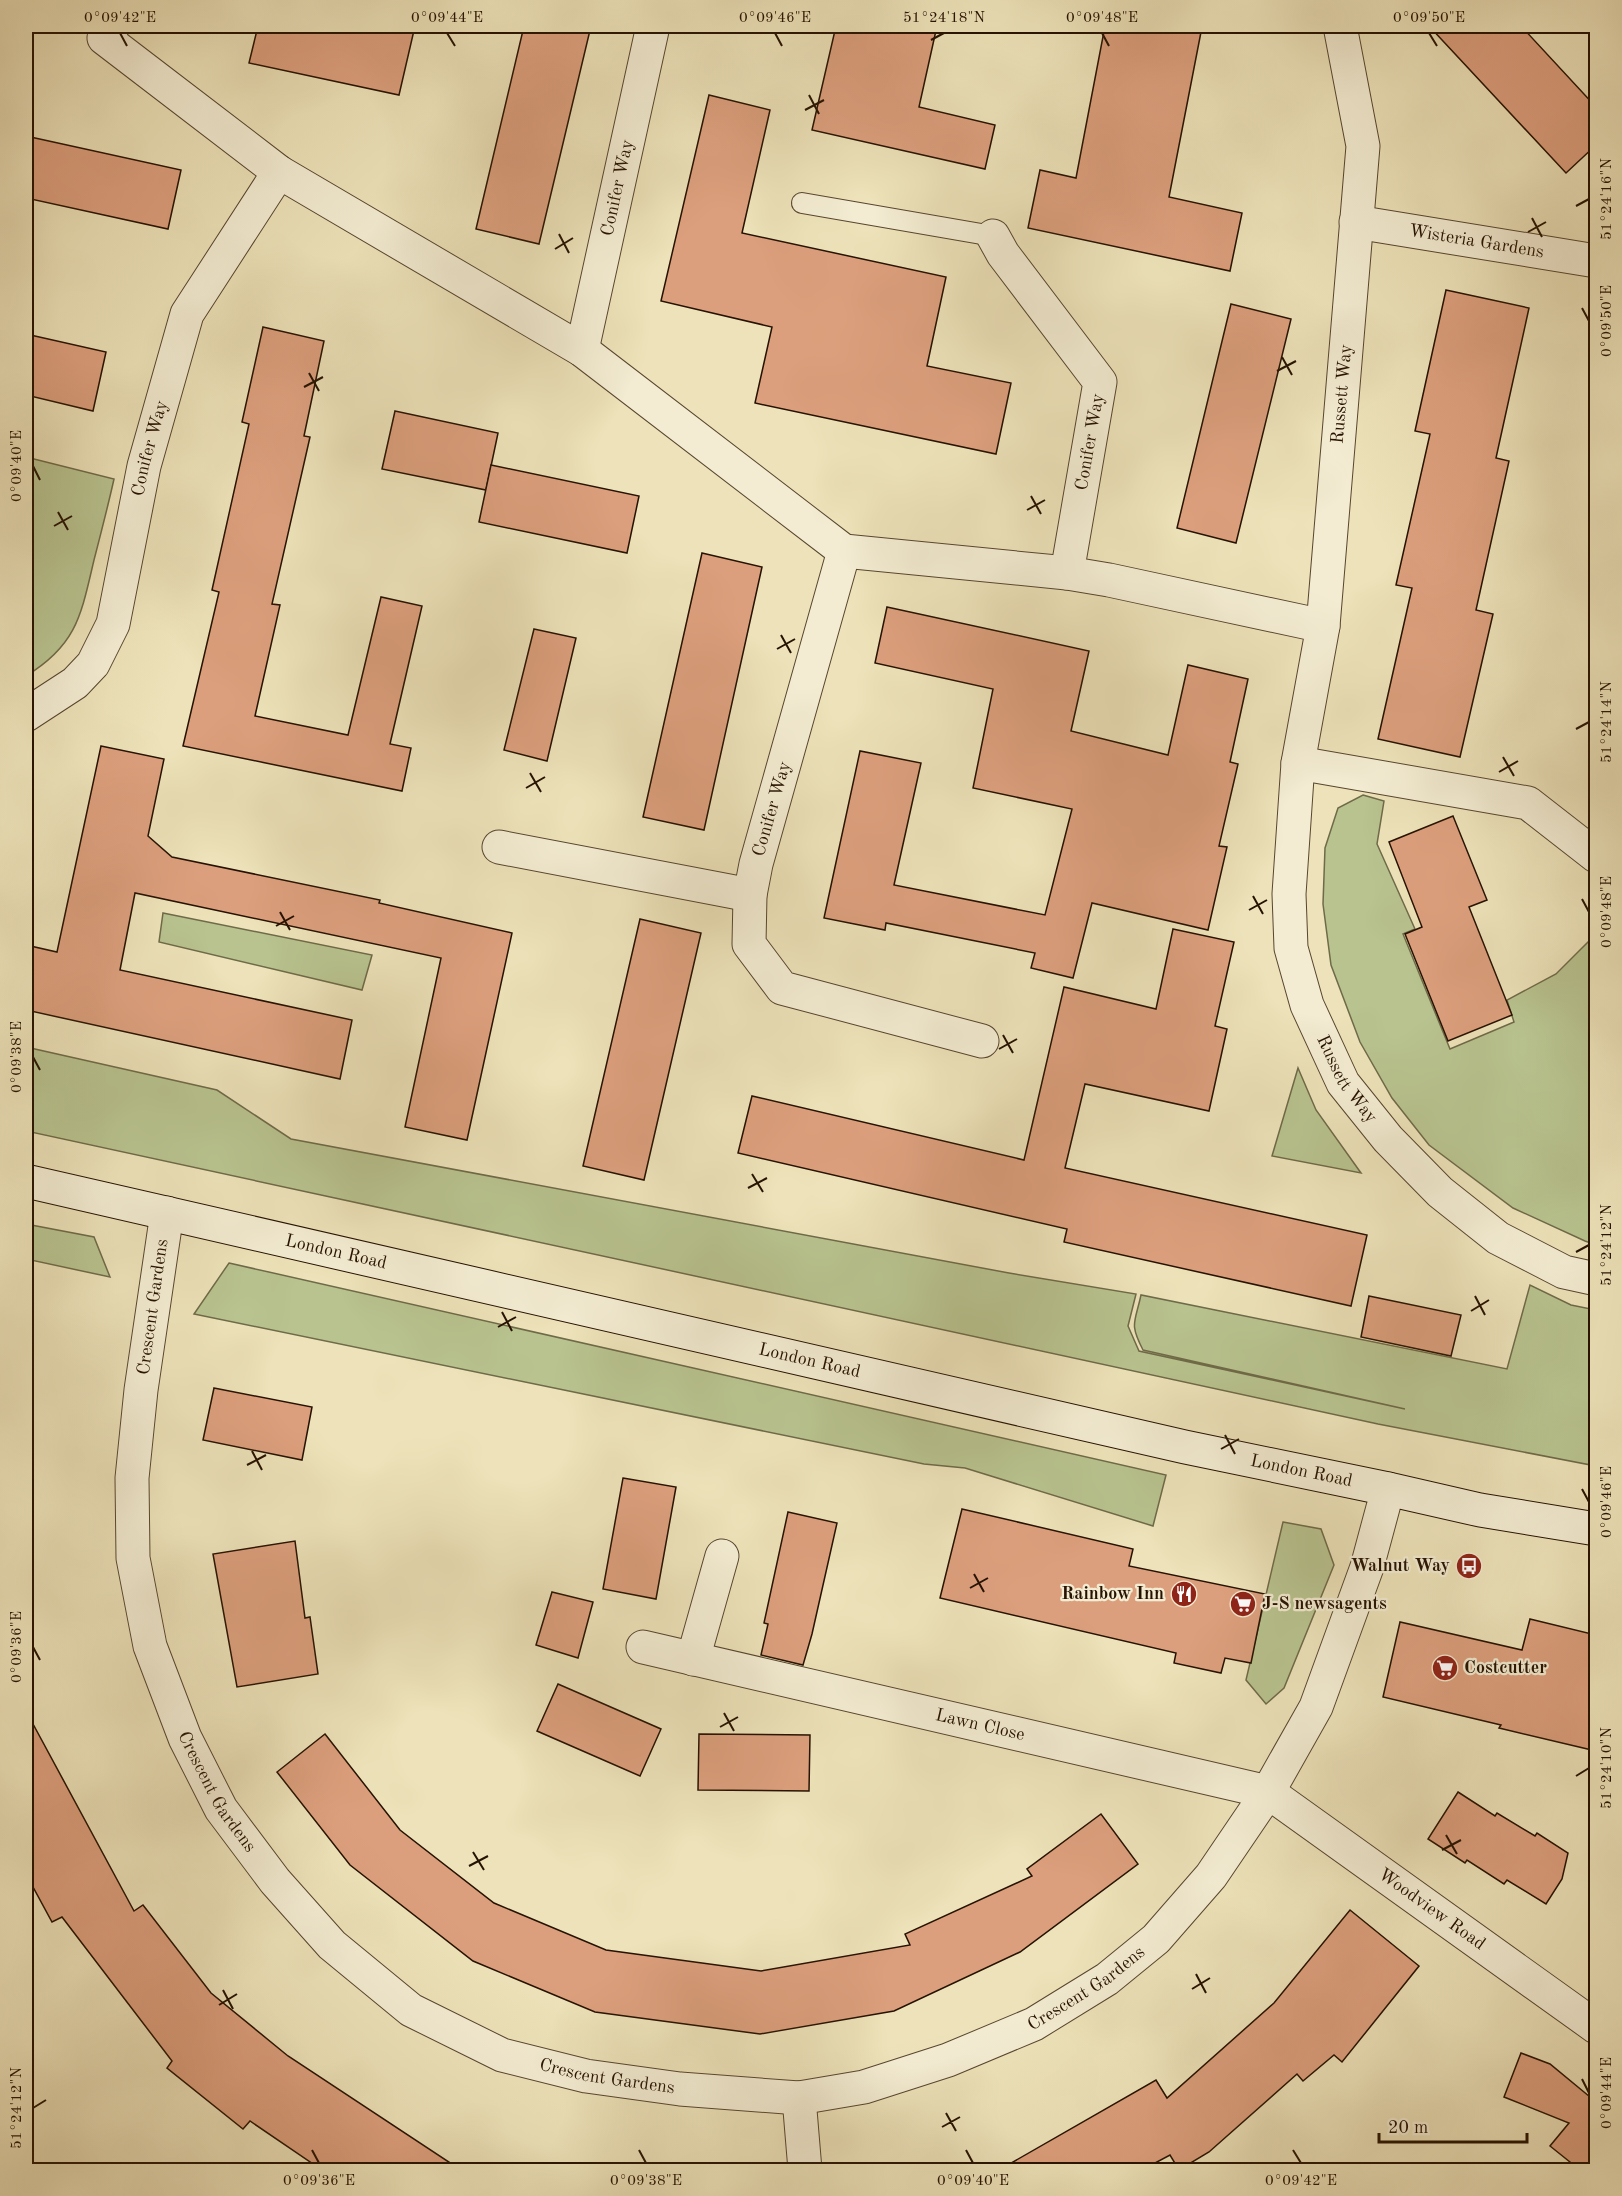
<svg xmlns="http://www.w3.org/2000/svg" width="1622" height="2196" font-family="'Old Standard TT',serif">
<rect width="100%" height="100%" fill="#ede2b9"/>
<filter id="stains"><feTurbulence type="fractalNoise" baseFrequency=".00333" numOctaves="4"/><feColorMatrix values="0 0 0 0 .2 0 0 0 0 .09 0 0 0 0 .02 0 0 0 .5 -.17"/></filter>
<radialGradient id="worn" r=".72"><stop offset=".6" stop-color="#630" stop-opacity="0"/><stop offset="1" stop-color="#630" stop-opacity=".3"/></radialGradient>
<g fill="#b8c38f" stroke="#6f6a48" stroke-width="1.5">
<path d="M26 457 114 479C108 506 101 533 94 560 81 615 77 645 26 676Z"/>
<path d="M1363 795 1384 801 1377 844 1415 929 1403 934 1450 1049 1514 1022 1507 1000 1556 974 1596 934V1245L1585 1241 1513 1208 1429 1145 1392 1098 1360 1042 1331 965 1323 904 1325 848 1338 808Z"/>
<path d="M163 913 372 955 362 990 159 942Z"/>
<path d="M26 1047 217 1090 291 1139 1009 1273 1136 1294 1128 1326 1139 1351 1405 1409 1143 1350C1129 1323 1135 1323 1141 1295L1507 1369 1530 1285 1571 1305 1596 1310V1466L1378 1424 26 1131V1111H31L26 1110Z"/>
<path d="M1298 1068 1316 1110 1361 1173 1272 1156Z"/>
<path d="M26 1224 94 1237 110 1277 26 1259Z"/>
<path d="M229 1263 1166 1475 1153 1526 965 1468 924 1464 194 1314Z"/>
<path d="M1283 1522 1321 1529 1334 1565 1284 1688 1266 1704 1246 1680Z"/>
</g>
<g fill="#dc9f7d" stroke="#261201" stroke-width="1.5">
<path d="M258 26H415L399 95 249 63Z"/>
<path d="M524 26H591L539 244 476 229Z"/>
<path d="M836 26H937L919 107 995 125 985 169 812 130Z"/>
<path d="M1105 26H1166L1201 32 1169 197 1242 213 1230 271 1028 228 1040 170 1076 178Z"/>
<path d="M1429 26H1521L1596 107V145L1566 173Z"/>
<path d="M709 95 770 110 742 233 946 277 927 366 1011 383 996 454 755 403 772 327 661 301Z"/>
<path d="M26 136 181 170 168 229 26 198Z"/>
<path d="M1446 290 1529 308 1496 458 1509 461 1476 610 1493 614 1460 757 1378 739 1412 588 1396 585 1430 434 1415 431Z"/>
<path d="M1231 304 1291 319 1236 543 1177 528Z"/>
<path d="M263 327 324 341 304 436 310 437 272 604 280 605 255 716 348 735 381 597 422 606 390 744 411 748 402 791 183 746 219 592 212 590 249 424 242 422Z"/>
<path d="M26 334 106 352 93 411 26 395Z"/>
<path d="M395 411 498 433 486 490 382 469Z"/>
<path d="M491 465 639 496 627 553 479 522Z"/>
<path d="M702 553 762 567 704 830 643 817Z"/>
<path d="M887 607 1089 651 1071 731 1168 755 1188 665 1248 679 1230 762 1238 764 1219 846 1227 847 1208 930 1092 903 1073 978 1031 968 1035 953 886 923 885 930 824 918 860 751 921 763 894 885 1045 915 1072 809 973 788 993 689 875 663Z"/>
<path d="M534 629 576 638 547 761 504 750Z"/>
<path d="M101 746 164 759 148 836 172 857 380 900 379 903 512 933 467 1140 405 1127 441 958 135 893 120 970 352 1020 340 1079 26 1010V945L57 952Z"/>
<path d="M1453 816 1487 900 1469 907 1512 1015 1448 1041 1405 934 1422 927 1389 842Z"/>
<path d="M640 919 701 933 644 1180 583 1166Z"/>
<path d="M1173 929 1234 942 1215 1026 1227 1029 1209 1111 1085 1084 1065 1168 1367 1235 1351 1306 1064 1242 1067 1229 738 1153 752 1096 1024 1160 1064 987 1156 1009Z"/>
<path d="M1369 1296 1461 1315 1451 1356 1361 1337Z"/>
<path d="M214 1388 312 1407 302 1460 203 1440Z"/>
<path d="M623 1478 676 1487 656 1599 603 1589Z"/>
<path d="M962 1509 1133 1549 1129 1566 1265 1594 1251 1663 1225 1658 1221 1673 1174 1663 1176 1653 940 1598Z"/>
<path d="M788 1512 837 1523 812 1634 803 1665 761 1655 768 1624 764 1623Z"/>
<path d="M295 1541 305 1618 310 1617 318 1674 237 1687 213 1554Z"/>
<path d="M552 1592 593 1602 578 1658 536 1645Z"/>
<path d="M1530 1619 1596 1635V1751L1499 1728 1501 1725 1383 1697 1400 1622 1522 1650Z"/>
<path d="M558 1684 661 1729 640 1776 537 1731Z"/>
<path d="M26 1711 134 1911 143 1905 211 1993 288 2056 461 2170H322L250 2121 243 2129 167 2068 172 2061 62 1917 52 1922 26 1874Z"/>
<path d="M325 1734 400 1830 494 1903 606 1950 761 1971 910 1945 905 1934 1032 1876 1027 1869 1101 1814 1138 1864 1020 1952 894 2011 760 2034 595 2012 473 1961 350 1865 277 1772Z"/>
<path d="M699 1734 810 1735 809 1791 698 1790Z"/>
<path d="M1458 1792 1495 1816 1497 1813 1535 1836 1537 1833 1568 1853 1562 1879 1546 1904 1507 1880 1504 1884 1467 1860 1465 1863 1428 1839Z"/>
<path d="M1350 1910 1419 1966 1342 2062 1334 2055 1303 2081 1297 2074 1209 2152 1179 2170 1170 2155 1142 2170H999L1156 2080 1167 2098 1274 2003Z"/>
<path d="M1521 2053 1550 2064 1590 2097 1596 2088V2170H1580L1550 2146 1569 2123 1504 2097Z"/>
</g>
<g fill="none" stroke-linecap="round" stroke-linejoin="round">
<g stroke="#58462f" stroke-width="22">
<path id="service" d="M802 203 993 236"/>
</g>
<g stroke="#58462f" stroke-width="35">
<g id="minor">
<path d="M113 26 104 38 279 172 582 350 844 551 1067 573 1109 580 1323 626"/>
<path id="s1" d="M1340 26 1363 146 1323 626 1298 763 1289 894 1291 948 1307 1005 1343 1083 1388 1139 1440 1192 1498 1238 1564 1272 1596 1279"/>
<path id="s2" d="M1356 222 1596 261"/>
<path d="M993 236 1003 254 1100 382 1067 573"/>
<path id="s3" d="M582 350 653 26"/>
<path d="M844 551 756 864 750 895 749 944 782 988 982 1041"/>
<path id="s4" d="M26 715 75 683 93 664 113 624 144 466 187 314 279 172"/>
<path d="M1298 763 1528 803 1596 856"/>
<path d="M499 847 750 895"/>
<path id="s5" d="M167 1213 141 1390 132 1478 133 1558 150 1646 185 1738 221 1809 275 1881 332 1945 411 2010 502 2055 586 2076 680 2089 799 2098 864 2087 948 2060 1034 2024 1107 1979 1156 1939 1211 1876 1268 1792 1316 1707 1367 1567 1388 1489"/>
<path id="s6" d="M643 1647 1268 1792 1596 2027"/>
<path d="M693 1659 722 1556"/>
<path d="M799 2098 805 2170"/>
</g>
</g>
<g stroke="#261201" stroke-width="35">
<g id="secondary">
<path id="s7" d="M26 1181 1185 1447 1388 1489 1480 1510 1596 1529"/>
</g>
</g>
<use href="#service" stroke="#f3ecd2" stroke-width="20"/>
<use href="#minor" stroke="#f3ecd2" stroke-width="33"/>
<use href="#secondary" stroke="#f3ecd2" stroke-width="33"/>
</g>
<path fill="none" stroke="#261201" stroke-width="2" d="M120 33 127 46M447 33 455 46M775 33 782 46M1102 33 1109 46M1429 33 1437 46M931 40 944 33M809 95 819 114M805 110 824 100M1576 206 1589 199M1532 218 1542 237M1528 232 1546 222M559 234 569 253M555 249 573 238M1582 308 1589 321M1282 357 1292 375M1277 371 1296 361M309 373 319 391M304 387 323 377M33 466 40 480M1031 496 1041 514M1027 510 1045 500M58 512 68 530M54 526 72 516M781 635 791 653M777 649 795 639M1576 729 1589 722M1503 757 1514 776M1499 772 1518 761M530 773 541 792M526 788 545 777M1253 896 1263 914M1582 899 1589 912M1249 910 1267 900M280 912 290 930M276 926 294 916M1003 1035 1013 1053M999 1049 1017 1039M33 1057 40 1070M752 1174 763 1192M748 1188 767 1178M1576 1252 1589 1245M1475 1296 1485 1315M1471 1311 1489 1300M502 1312 512 1331M498 1327 516 1317M1225 1435 1235 1454M1221 1449 1239 1439M252 1451 262 1470M247 1465 266 1455M1582 1489 1589 1502M974 1574 984 1592M970 1588 988 1578M33 1647 40 1660M724 1713 734 1731M720 1727 738 1717M1576 1776 1589 1768M1446 1835 1457 1854M1442 1850 1461 1840M473 1852 484 1870M469 1866 488 1856M1196 1974 1206 1993M1192 1989 1210 1978M223 1990 233 2009M219 2005 237 1994M1582 2079 1589 2093M33 2108 46 2100M946 2113 956 2131M942 2127 960 2117M312 2150 319 2163M639 2150 646 2163M966 2150 973 2163M1293 2150 1301 2163"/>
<defs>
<g id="bus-disc" transform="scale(1.35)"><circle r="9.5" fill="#8f2418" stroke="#f3ecd2"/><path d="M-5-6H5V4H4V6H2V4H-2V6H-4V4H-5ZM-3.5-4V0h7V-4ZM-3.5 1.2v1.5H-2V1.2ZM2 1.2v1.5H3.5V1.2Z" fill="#fff"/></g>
<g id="restaurant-disc" transform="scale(1.35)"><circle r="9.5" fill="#8f2418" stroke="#f3ecd2"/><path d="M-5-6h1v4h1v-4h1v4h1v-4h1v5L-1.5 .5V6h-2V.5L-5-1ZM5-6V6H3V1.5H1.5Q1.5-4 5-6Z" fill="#fff"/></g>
<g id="supermarket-disc" transform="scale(1.35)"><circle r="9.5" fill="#8f2418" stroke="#f3ecd2"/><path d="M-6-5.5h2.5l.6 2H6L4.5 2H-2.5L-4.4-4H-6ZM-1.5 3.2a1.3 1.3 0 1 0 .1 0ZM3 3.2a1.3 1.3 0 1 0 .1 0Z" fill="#fff"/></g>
</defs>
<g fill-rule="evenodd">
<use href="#bus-disc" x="1469" y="1566"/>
<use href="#restaurant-disc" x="1184" y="1594"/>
<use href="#supermarket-disc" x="1243" y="1604"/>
<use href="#supermarket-disc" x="1445" y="1668"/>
</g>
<g text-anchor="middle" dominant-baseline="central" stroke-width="4.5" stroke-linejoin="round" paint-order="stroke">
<g font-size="18" fill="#261201" stroke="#f3ecd2">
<text stroke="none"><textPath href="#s3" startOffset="166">Conifer Way</textPath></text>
<text stroke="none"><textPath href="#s2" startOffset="122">Wisteria Gardens</textPath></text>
<text transform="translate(1342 394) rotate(-85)">Russett Way</text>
<text transform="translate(1090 442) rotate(-80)">Conifer Way</text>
<text stroke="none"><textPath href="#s4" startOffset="309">Conifer Way</textPath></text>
<text transform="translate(772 809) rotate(-74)">Conifer Way</text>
<text stroke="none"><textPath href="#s1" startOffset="1072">Russett Way</textPath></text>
<text stroke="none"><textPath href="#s7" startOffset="318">London Road</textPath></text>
<text transform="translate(153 1307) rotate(-82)">Crescent Gardens</text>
<text stroke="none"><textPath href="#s7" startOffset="804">London Road</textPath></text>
<text stroke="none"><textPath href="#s7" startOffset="1308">London Road</textPath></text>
<text stroke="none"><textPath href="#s6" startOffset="346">Lawn Close</textPath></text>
<text stroke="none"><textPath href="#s5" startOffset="598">Crescent Gardens</textPath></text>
<text stroke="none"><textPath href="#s6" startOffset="843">Woodview Road</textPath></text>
<text stroke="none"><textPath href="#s5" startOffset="1606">Crescent Gardens</textPath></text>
<text stroke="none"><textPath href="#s5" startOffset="1102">Crescent Gardens</textPath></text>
</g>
<g font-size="18" font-weight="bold" fill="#261201" stroke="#f3ecd2" text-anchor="end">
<text x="1450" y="1566">Walnut Way</text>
<text x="1164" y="1594">Rainbow Inn</text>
<text x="1262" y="1604" text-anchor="start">J-S newsagents</text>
<text x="1464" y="1668" text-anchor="start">Costcutter</text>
</g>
</g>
<rect width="1622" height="2196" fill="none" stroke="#ede2b9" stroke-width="66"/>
<path d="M1379 2133v9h148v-9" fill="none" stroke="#261201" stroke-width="3"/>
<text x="1388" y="2133" font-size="18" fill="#261201" stroke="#f3ecd2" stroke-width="4.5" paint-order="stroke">20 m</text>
<rect x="33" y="33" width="1556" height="2130" fill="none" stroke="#261201" stroke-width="2"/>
<g font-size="15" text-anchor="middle" fill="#261201">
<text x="120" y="22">0°09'42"E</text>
<text x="447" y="22">0°09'44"E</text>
<text x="775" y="22">0°09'46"E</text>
<text x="944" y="22">51°24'18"N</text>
<text x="1102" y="22">0°09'48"E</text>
<text x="1429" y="22">0°09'50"E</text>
<text transform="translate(1606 199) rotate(-90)" y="5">51°24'16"N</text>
<text transform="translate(1606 321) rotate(-90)" y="5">0°09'50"E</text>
<text transform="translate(16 466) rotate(-90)" y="5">0°09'40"E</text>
<text transform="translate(1606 722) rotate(-90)" y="5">51°24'14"N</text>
<text transform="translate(1606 912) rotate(-90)" y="5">0°09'48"E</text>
<text transform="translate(16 1057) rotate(-90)" y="5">0°09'38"E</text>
<text transform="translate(1606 1245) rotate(-90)" y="5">51°24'12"N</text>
<text transform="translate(1606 1502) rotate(-90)" y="5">0°09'46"E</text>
<text transform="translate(16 1647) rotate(-90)" y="5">0°09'36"E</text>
<text transform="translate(1606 1768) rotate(-90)" y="5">51°24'10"N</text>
<text transform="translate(1606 2093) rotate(-90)" y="5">0°09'44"E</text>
<text transform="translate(16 2108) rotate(-90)" y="5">51°24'12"N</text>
<text x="319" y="2185">0°09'36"E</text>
<text x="646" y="2185">0°09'38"E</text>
<text x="973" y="2185">0°09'40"E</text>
<text x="1301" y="2185">0°09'42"E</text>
</g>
<rect width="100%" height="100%" filter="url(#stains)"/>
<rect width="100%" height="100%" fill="url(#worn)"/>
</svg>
